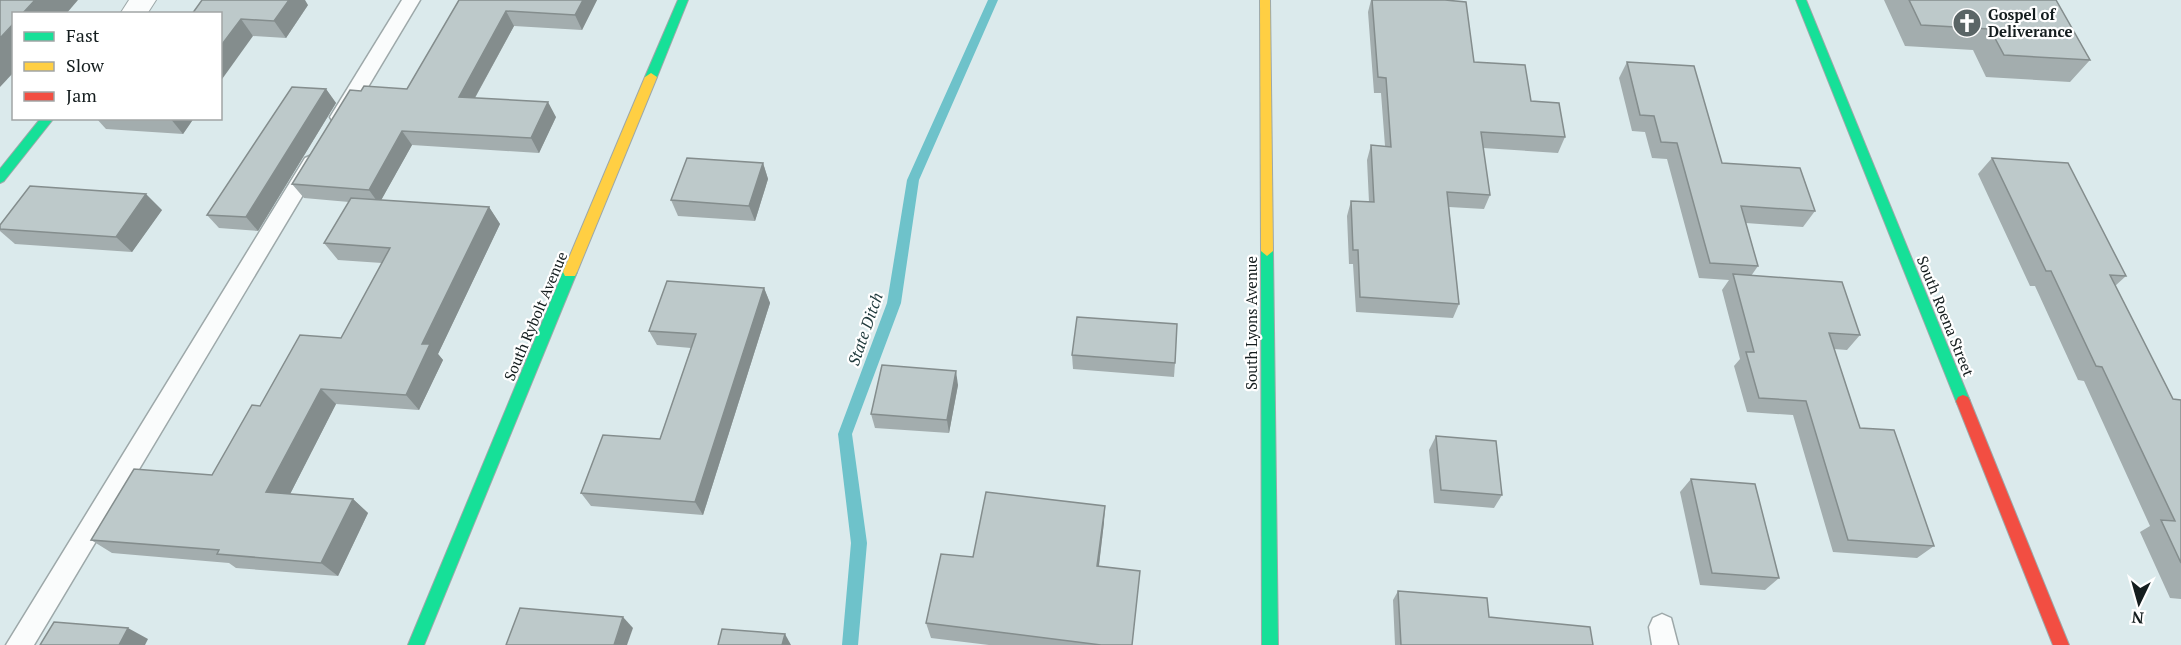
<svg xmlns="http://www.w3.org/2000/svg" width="2181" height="645" font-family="'PT Serif',serif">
<rect width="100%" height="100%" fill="#dbeaec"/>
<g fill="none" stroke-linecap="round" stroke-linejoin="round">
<path fill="#6ec2ca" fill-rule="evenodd" d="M988 0H998L919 180 901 303 852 434 867 543 858 645H842L851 543 838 434 887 303 907 180Z"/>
<g stroke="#9da8a9" stroke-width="3">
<g id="lane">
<path d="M402 0H420L347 122H333L330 117Z"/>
<path d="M312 155 319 158 322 163 319 168 34 645H6L305 158Z"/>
<path d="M1662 614 1671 618 1678 645H1652L1649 627 1653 618Z"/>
</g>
</g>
<g stroke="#9da8a9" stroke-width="2">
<path id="street" d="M129 0H156L147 14H120Z"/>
</g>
<g stroke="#9da8a9" stroke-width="2">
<g id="fast">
<path d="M678 0H688L657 77 651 81 647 80 645 77Z"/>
<path d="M1796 0H1806L1970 401 1968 405 1963 407 1958 405 1956 401Z"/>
<path d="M41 118H54L4 181 0 183V169Z"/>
<path d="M1267 246 1273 251 1278 645H1262L1261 251Z"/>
<path d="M570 267 575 268 577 272 424 645H408L563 272 565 268Z"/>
</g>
</g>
<g stroke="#9da8a9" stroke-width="2">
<g id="slow">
<path d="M1260 0H1270L1273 251 1267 256 1261 251Z"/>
<path d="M651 73 657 77 577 272 575 276H565L563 272 645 77Z"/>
</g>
</g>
<g stroke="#9da8a9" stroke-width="2">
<path id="jam" d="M1963 395 1968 397 1970 401 2069 645H2053L1956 401 1958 397Z"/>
</g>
<use href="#lane" fill="#fafcfc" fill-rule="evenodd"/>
<use href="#street" fill="#fafcfc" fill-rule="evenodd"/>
<use href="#fast" fill="#16e098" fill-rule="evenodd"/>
<use href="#slow" fill="#ffcf43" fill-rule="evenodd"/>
<use href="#jam" fill="#f24e42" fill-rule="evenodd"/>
</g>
<g fill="#a3adae">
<path d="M459 0H597L582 30 514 26 475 98 556 117 539 153 412 145 381 200 489 207 500 224 438 354 443 360 419 410 336 404 290 494 353 499 368 513 338 576 236 568 229 563 112 553 91 540 212 475 260 406 341 338 382 263 338 260 324 243 349 202 304 198 292 184 361 91 407 89Z"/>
<path d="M1371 0H1445L1474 62 1531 101 1565 137 1558 153 1483 148 1490 195 1484 209 1449 207 1459 304 1453 318 1356 312 1353 264H1349L1347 216 1351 201 1369 202 1367 160 1371 145 1385 146 1381 93H1374L1368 12Z"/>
<path d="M1884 0H2056L2090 60 2070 82 1986 77 1973 50 1905 46Z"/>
<path d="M308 5 286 38 253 36 220 14Z"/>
<path d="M1627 62 1722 163 1815 211 1803 227 1746 223 1758 266 1751 276 1860 335 1847 350 1834 349 1860 428 1934 546 1917 558 1833 552 1793 415 1747 412 1734 366 1740 359 1722 290 1729 280 1699 278 1667 159 1652 158 1645 132 1632 131 1619 78Z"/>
<path d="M326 89 336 103 258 231 219 228 207 215Z"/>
<path d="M96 118H194L183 134 106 129Z"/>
<path d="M1992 158 2126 276 2115 286 2173 399 2181 400V599L2170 598 2140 532 2150 526 2084 381 2078 380 2035 286H2030L1978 174Z"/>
<path d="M763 163 768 179 755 221 678 216 671 200Z"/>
<path d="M162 210 132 252 15 244 0 231V225Z"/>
<path d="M764 288 770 303 703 515 591 506 581 493 660 439 691 348 657 345 649 331Z"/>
<path d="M1072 355 1175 363 1174 377 1073 369Z"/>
<path d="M958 385 949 433 875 428 871 414Z"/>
<path d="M1436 436 1502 495 1494 508 1434 503 1429 450Z"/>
<path d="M1691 479 1779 578 1765 590 1700 585 1680 492Z"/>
<path d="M1104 522 1099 566 1140 571 1132 645H989L931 638 926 623 973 557Z"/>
<path d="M1398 591 1489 617 1593 645H1395L1393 600Z"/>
</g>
<g fill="#848d8d">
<path d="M35 0H78L66 14H22Z"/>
<path d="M289 0H305L308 5 286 38 274 21Z"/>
<path d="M583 0H597L582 30 575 15Z"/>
<path d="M506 11 514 26 467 112 459 97Z"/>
<path d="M241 19 253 36 220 82V47Z"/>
<path d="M14 23V72L0 87V38Z"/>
<path d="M326 89 336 103 258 231 246 217Z"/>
<path d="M548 102 556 117 539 153 531 138Z"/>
<path d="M170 118H194L183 134Z"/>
<path d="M402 131 412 145 379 204 369 190Z"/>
<path d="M763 163 768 179 755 221 749 206Z"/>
<path d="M146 194 162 210 132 252 116 237Z"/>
<path d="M489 207 500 224 438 354 443 360 419 410 406 395 422 344Z"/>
<path d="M764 288 770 303 703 515 695 502Z"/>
<path d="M956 371 958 385 949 433 947 420Z"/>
<path d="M321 389 336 404 284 506 266 492Z"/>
<path d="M353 499 368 513 338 576 321 563Z"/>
<path d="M1105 506 1104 522 1097 581V566Z"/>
<path d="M623 617 633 628 627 645H614Z"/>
<path d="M128 628 148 639 145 645H119Z"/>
<path d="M785 634 791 645H782Z"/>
</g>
<g fill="#bdc9ca" stroke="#848d8d" stroke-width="1.5">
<path d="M0 0H35L22 14H14V23L0 38Z"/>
<path d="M202 0H289L274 21 241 19 220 47V14H192Z"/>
<path d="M459 0H583L575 15 506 11 459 97 548 102 531 138 402 131 369 190 292 184 350 90 361 91 364 86 407 89Z"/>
<path d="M1372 0H1445L1466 2 1474 62 1525 65 1531 101 1559 103 1565 137 1481 132 1490 195 1447 192 1459 304 1360 297 1358 250H1353L1351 201 1374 202 1371 145 1391 147 1386 78 1378 77Z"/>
<path d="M1909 0H2056L2090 60 2004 55 1990 29 1921 25Z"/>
<path d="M1627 62 1694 66 1722 163 1800 168 1815 211 1741 206 1758 266 1710 263 1677 143 1661 142 1654 116 1640 115Z"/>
<path d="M292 87 326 89 246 217 207 215Z"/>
<path d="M687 158 763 163 749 206 671 200Z"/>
<path d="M1992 158 2068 163 2126 276 2110 275 2173 399 2181 400V563L2161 520 2175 521 2102 367 2096 366 2051 271H2046Z"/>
<path d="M30 186 146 194 116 237 0 229V225Z"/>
<path d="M351 198 489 207 422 344H430L406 395 321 389 266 492 353 499 321 563 217 554 219 550 91 540 134 469 212 475 252 405 260 406 300 335 341 338 390 248 324 243Z"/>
<path d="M1733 274 1842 282 1860 335 1829 333 1860 428 1894 430 1934 546 1848 540 1806 401 1759 398 1746 352H1754Z"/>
<path d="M667 281 764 288 695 502 581 493 603 435 660 439 696 334 649 331Z"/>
<path d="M1077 317 1177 324 1175 363 1072 355Z"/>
<path d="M882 365 956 371 947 420 871 414Z"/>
<path d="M1436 436 1496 441 1502 495 1441 490Z"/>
<path d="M1691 479 1755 484 1779 578 1712 573Z"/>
<path d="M986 492 1105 506 1097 566 1140 571 1132 645H1101L926 623 941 554 973 557Z"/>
<path d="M1398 591 1487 598 1489 617 1590 627 1593 645H1401Z"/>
<path d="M520 608 623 617 614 645H506Z"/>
<path d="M54 622 128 628 119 645H40Z"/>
<path d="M722 629 785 634 782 645H718Z"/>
</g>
<defs>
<g id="church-disc" transform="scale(1.5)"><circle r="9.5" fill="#5a6566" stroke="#fff"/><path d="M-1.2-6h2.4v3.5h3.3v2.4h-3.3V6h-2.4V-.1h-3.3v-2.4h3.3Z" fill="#fff"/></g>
</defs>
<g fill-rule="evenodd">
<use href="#church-disc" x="1967" y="23"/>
</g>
<g text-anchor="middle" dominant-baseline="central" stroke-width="4.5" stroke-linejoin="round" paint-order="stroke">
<g font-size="15" font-weight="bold" fill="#141d1e" stroke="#fff" text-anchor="start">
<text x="1988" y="14">Gospel of<tspan x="1988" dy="17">Deliverance</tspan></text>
</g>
<g font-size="15" fill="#141d1e" stroke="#fff">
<text transform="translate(535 316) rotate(-67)">South Rybolt Avenue</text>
<text transform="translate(1946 316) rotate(68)">South Roena Street</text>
<text transform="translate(1251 323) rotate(-90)">South Lyons Avenue</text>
</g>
<g font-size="16" font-style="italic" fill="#213b3d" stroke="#fff">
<text transform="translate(865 329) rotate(-71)">State Ditch</text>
</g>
</g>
<rect x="12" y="12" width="210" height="108" fill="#ffffff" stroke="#a1a5a5" stroke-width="1.5"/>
<rect x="24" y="32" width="30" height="9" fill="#16e098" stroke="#a1a5a5" stroke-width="1.5"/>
<text x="66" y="42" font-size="18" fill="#141d1e">Fast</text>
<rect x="24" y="62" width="30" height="9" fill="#ffcf43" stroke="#a1a5a5" stroke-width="1.5"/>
<text x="66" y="72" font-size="18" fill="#141d1e">Slow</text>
<rect x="24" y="92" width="30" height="9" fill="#f24e42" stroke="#a1a5a5" stroke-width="1.5"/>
<text x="66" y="102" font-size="18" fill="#141d1e">Jam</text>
<g transform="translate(2139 603) rotate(185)" stroke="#ffffff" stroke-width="4.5" paint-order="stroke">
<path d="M0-4.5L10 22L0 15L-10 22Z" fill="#141d1e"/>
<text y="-9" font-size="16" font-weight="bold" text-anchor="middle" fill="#141d1e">N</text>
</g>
</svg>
